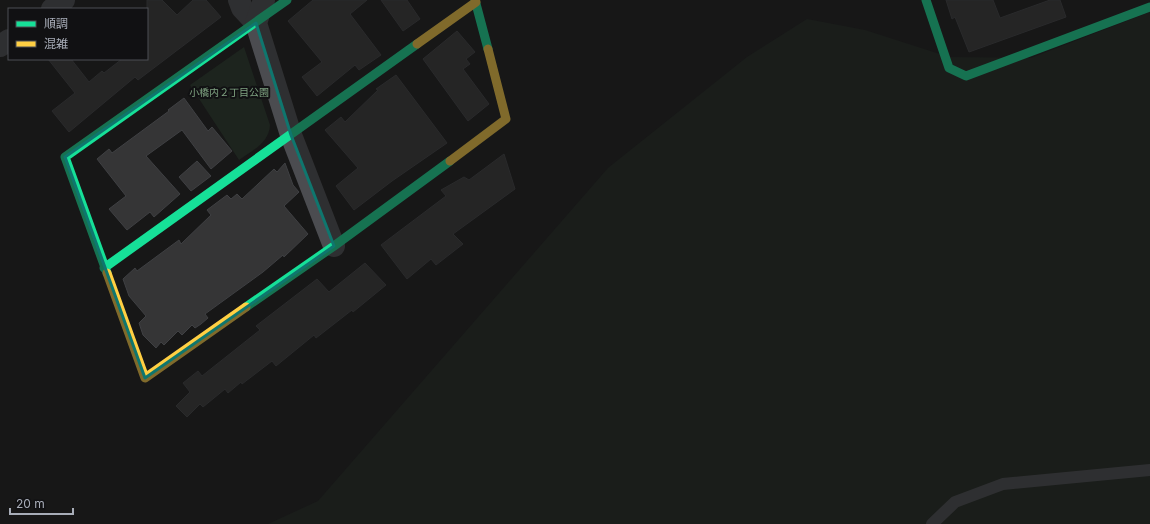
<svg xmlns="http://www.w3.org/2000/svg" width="1150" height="524" font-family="Inter,'Noto Sans JP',sans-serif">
<rect width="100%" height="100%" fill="#171717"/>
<g fill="#1d241e">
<path d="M1150 12V524H268L318 501 608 168 747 57 807 19 865 30 949 57 1031 58Z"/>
<path d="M244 47 270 125C269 143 253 150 239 160L190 85Z"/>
</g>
<g fill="#353536" stroke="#3f4043">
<path d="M147 0H162L177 15 193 0H206L221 17 138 80 135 77 69 132 52 111 75 93 48 59H71L89 82 102 71 104 73 122 59H147Z"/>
<path d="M313 0H367L350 14 381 55 359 70 355 65 317 96 302 77 322 62 288 21Z"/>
<path d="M381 0H407L420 19 403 31Z"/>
<path d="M946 0H993L1000 18 1050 0H1060L1066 17 969 52 955 17 952 19Z"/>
<path d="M457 31 475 52 466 59 470 64 463 69 489 104 468 121 423 59Z"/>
<path d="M396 75 447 143 392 181 354 210 336 186 358 168 325 130 341 117 345 122 378 90 376 89Z"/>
<path d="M184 98 208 131 212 127 232 151 211 169 182 130 146 156 180 194 154 217 150 212 127 230 109 209 126 196 97 159 109 149 112 153 169 111 168 110Z"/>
<path d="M504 154 515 189 453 234 463 244 436 265 431 259 407 279 381 245 446 196 441 190 464 177 469 180Z"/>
<path d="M197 161 211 176 191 191 179 177Z"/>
<path d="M285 163 293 185 299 192 284 206 308 234 284 257 283 255 263 272 205 314 208 318 201 324 195 328 192 325 182 335 178 331 164 345 161 342 156 348 143 335 139 323 146 316 129 296 123 279 135 268 137 271 179 240 181 244 211 215 207 210 227 195 231 199 237 194 242 199 274 169 277 172Z"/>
<path d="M365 263 386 285 353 312 352 310 316 338 314 335 276 366 272 361 242 384 241 382 228 393 225 389 203 407 200 404 187 417 176 406 190 392 183 383 198 371 202 376 260 330 256 326 317 279 329 292Z"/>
</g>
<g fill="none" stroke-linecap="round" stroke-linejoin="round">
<path stroke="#4b4c50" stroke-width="12" d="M932 524 955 502 1003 484 1150 470"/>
<g stroke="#4b4c50" stroke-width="22">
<path d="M239 0 242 8 256 23"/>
<path d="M264 0 256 23 291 135 334 246"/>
<path d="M52 9 64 0"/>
<path d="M0 46 9 40"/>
</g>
<g stroke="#16e098" stroke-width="9">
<path d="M475 0 488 49"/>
<path d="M926 0 949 68 966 76 1150 7"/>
<path d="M104 268 417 44"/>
<path d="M107 273 65 157 287 0"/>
<path d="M246 307 334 246 450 161"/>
</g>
<g stroke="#ffcf43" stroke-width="9">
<path d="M417 44 476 2"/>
<path d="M450 161 506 119 488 49"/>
<path d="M107 273 145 378 246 307"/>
</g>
</g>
<path d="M0 0H1150V524H0ZM256 23 291 135 334 246 145 378 65 157Z" fill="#171717" fill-opacity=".55" fill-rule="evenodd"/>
<path fill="none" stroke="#0f766e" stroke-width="3" stroke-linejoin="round" d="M256 23 291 135 334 246 145 378 65 157Z"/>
<g text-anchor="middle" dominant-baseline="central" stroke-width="4" stroke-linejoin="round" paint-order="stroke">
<g font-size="10" fill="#7fa381" stroke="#111113">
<text x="229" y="92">小橋内２丁目公園</text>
</g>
</g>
<rect x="8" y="8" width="140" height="52" fill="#111113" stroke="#4d4f55"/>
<rect x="16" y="21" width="20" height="6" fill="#16e098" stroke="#4d4f55"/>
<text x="44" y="28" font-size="12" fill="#a8adb8">順調</text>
<rect x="16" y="41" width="20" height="6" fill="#ffcf43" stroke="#4d4f55"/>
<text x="44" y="48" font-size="12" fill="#a8adb8">混雑</text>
<path d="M10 508v6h63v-6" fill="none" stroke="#a8adb8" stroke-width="2"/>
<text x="16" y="508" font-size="12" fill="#a8adb8" stroke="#111113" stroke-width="3" paint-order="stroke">20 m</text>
</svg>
